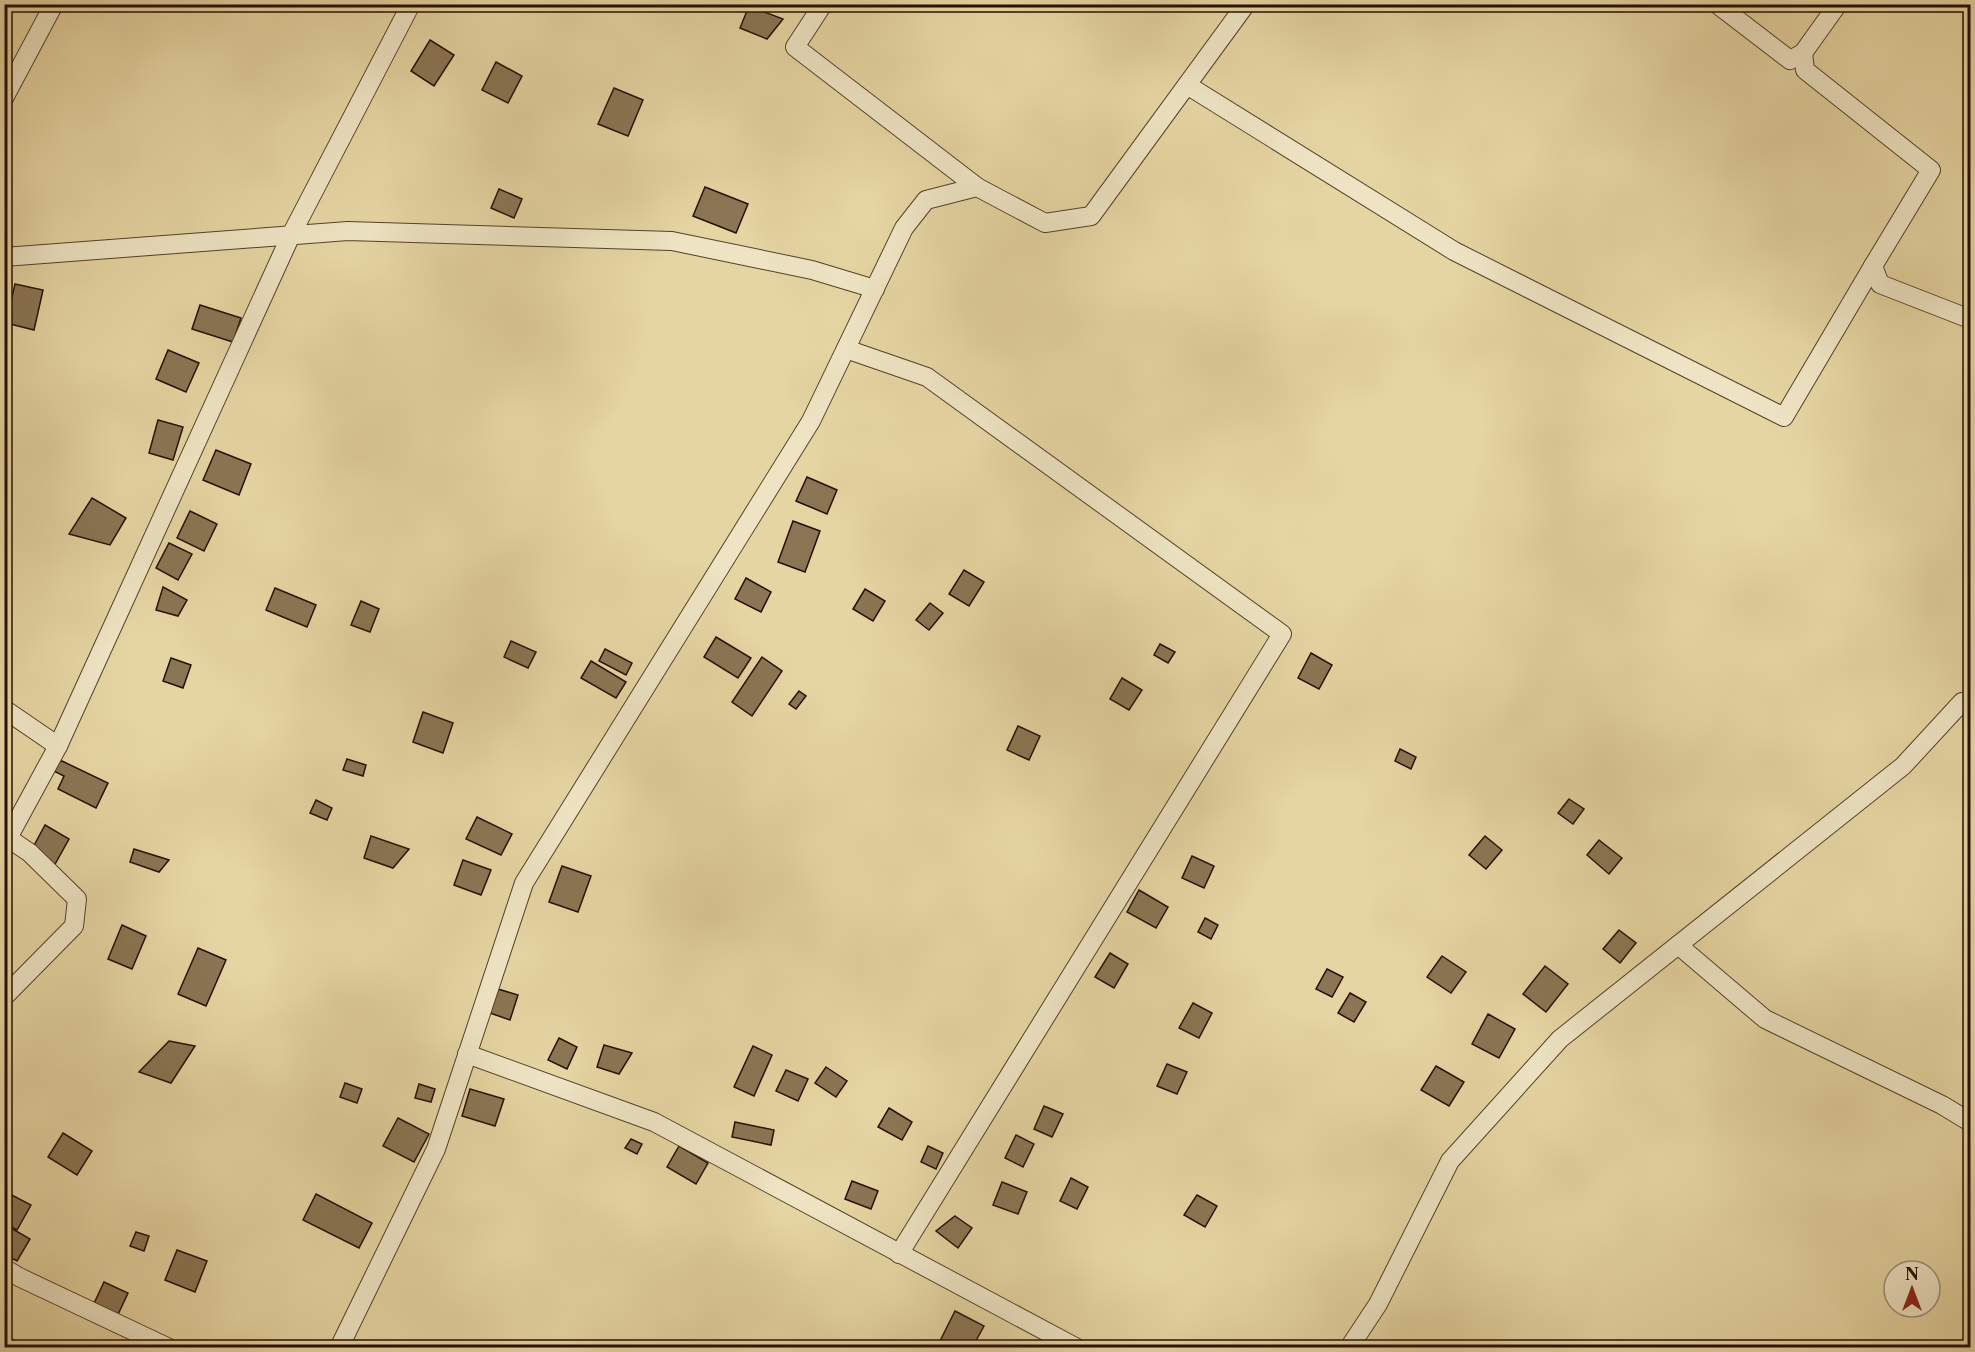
<svg xmlns="http://www.w3.org/2000/svg" width="1975" height="1352" font-family="'Libre Caslon Text',serif">
<rect width="100%" height="100%" fill="#e5d5a2"/>
<filter id="stains"><feTurbulence type="fractalNoise" baseFrequency=".00333" numOctaves="4"/><feColorMatrix values="0 0 0 0 .2 0 0 0 0 .09 0 0 0 0 .02 0 0 0 .5 -.17"/></filter>
<radialGradient id="worn" r=".72"><stop offset=".6" stop-color="#630" stop-opacity="0"/><stop offset="1" stop-color="#630" stop-opacity=".3"/></radialGradient>
<g fill="#8a7654" stroke="#270f00" stroke-width="1.5">
<path d="M749 6 783 19 767 39 740 28Z"/>
<path d="M430 40 454 55 434 86 411 71Z"/>
<path d="M496 62 522 76 508 103 482 90Z"/>
<path d="M614 88 643 100 628 136 598 124Z"/>
<path d="M705 187 748 204 736 233 693 216Z"/>
<path d="M499 189 522 199 514 218 491 208Z"/>
<path d="M15 284 43 290 34 330 6 323Z"/>
<path d="M200 305 241 318 233 342 192 329Z"/>
<path d="M168 350 199 363 186 392 156 379Z"/>
<path d="M158 420 183 427 173 460 149 453Z"/>
<path d="M216 450 251 464 239 495 203 480Z"/>
<path d="M807 477 837 490 827 514 796 501Z"/>
<path d="M92 498 126 518 110 545 69 534Z"/>
<path d="M190 511 217 524 204 551 177 538Z"/>
<path d="M793 521 820 531 805 572 778 562Z"/>
<path d="M169 543 192 554 178 580 156 568Z"/>
<path d="M964 570 984 582 969 606 949 594Z"/>
<path d="M746 578 771 592 761 612 735 599Z"/>
<path d="M163 587 187 600 178 616 156 610Z"/>
<path d="M275 588 316 605 307 627 266 610Z"/>
<path d="M865 589 885 601 873 621 853 609Z"/>
<path d="M361 601 379 609 370 632 351 625Z"/>
<path d="M930 603 943 613 929 630 916 620Z"/>
<path d="M716 637 751 658 738 678 704 657Z"/>
<path d="M511 641 536 652 528 668 504 657Z"/>
<path d="M1160 644 1175 652 1168 663 1154 655Z"/>
<path d="M605 649 632 663 626 675 599 661Z"/>
<path d="M1311 653 1332 665 1319 689 1298 678Z"/>
<path d="M762 657 782 671 752 716 732 702Z"/>
<path d="M171 658 191 665 183 688 163 681Z"/>
<path d="M591 661 626 682 616 698 581 678Z"/>
<path d="M1122 678 1142 690 1129 710 1110 699Z"/>
<path d="M799 691 806 696 796 709 789 704Z"/>
<path d="M423 712 453 723 443 753 413 742Z"/>
<path d="M1018 726 1040 736 1029 760 1007 750Z"/>
<path d="M1400 749 1416 757 1411 769 1395 761Z"/>
<path d="M347 759 366 765 363 776 343 770Z"/>
<path d="M62 761 108 783 96 808 58 789 64 776 46 767Z"/>
<path d="M1569 799 1584 809 1573 824 1558 813Z"/>
<path d="M316 800 332 808 327 820 310 813Z"/>
<path d="M477 817 512 834 501 855 466 839Z"/>
<path d="M45 825 69 839 54 866 30 853Z"/>
<path d="M371 836 409 849 393 868 364 858Z"/>
<path d="M1485 836 1502 850 1486 869 1469 855Z"/>
<path d="M1599 840 1622 858 1609 874 1587 855Z"/>
<path d="M134 849 169 860 159 872 130 862Z"/>
<path d="M1192 856 1214 866 1204 888 1182 878Z"/>
<path d="M463 860 491 870 481 895 454 885Z"/>
<path d="M562 866 591 876 578 912 549 902Z"/>
<path d="M1139 890 1168 907 1156 928 1127 912Z"/>
<path d="M1205 918 1218 925 1211 939 1198 932Z"/>
<path d="M122 925 146 936 132 969 108 959Z"/>
<path d="M1619 930 1636 943 1620 963 1603 949Z"/>
<path d="M198 948 226 960 206 1006 178 994Z"/>
<path d="M1110 953 1128 964 1114 988 1095 977Z"/>
<path d="M1442 956 1466 972 1451 993 1427 977Z"/>
<path d="M1545 966 1568 984 1546 1012 1523 994Z"/>
<path d="M1327 969 1343 977 1332 997 1316 989Z"/>
<path d="M498 989 518 995 510 1020 490 1013Z"/>
<path d="M1350 993 1366 1002 1354 1022 1338 1013Z"/>
<path d="M1193 1003 1212 1013 1199 1038 1179 1028Z"/>
<path d="M1488 1014 1515 1029 1499 1058 1472 1044Z"/>
<path d="M559 1038 577 1047 567 1069 548 1060Z"/>
<path d="M169 1041 195 1046 171 1083 139 1072Z"/>
<path d="M604 1045 632 1053 619 1074 597 1067Z"/>
<path d="M753 1046 772 1055 754 1096 734 1087Z"/>
<path d="M1167 1064 1187 1072 1177 1094 1157 1086Z"/>
<path d="M1436 1066 1464 1082 1449 1106 1421 1090Z"/>
<path d="M826 1067 847 1081 836 1097 815 1083Z"/>
<path d="M786 1070 808 1079 798 1101 776 1091Z"/>
<path d="M345 1083 362 1089 357 1103 340 1097Z"/>
<path d="M419 1084 435 1089 431 1102 415 1098Z"/>
<path d="M470 1089 504 1099 495 1126 462 1116Z"/>
<path d="M1044 1106 1063 1114 1052 1137 1034 1129Z"/>
<path d="M889 1108 912 1122 902 1140 878 1127Z"/>
<path d="M398 1118 429 1134 414 1162 383 1146Z"/>
<path d="M735 1122 774 1130 771 1145 732 1137Z"/>
<path d="M63 1133 92 1151 77 1175 48 1157Z"/>
<path d="M1016 1135 1034 1144 1023 1167 1005 1158Z"/>
<path d="M631 1139 642 1144 637 1154 625 1148Z"/>
<path d="M679 1146 708 1163 696 1184 667 1167Z"/>
<path d="M928 1146 943 1153 936 1169 921 1162Z"/>
<path d="M1071 1178 1088 1187 1077 1209 1060 1201Z"/>
<path d="M852 1181 878 1191 871 1209 845 1199Z"/>
<path d="M1002 1182 1027 1192 1018 1214 993 1205Z"/>
<path d="M4 1191 31 1205 17 1230 4 1223Z"/>
<path d="M316 1194 372 1223 359 1248 303 1220Z"/>
<path d="M1197 1195 1217 1206 1205 1227 1184 1215Z"/>
<path d="M955 1216 972 1228 958 1248 936 1231Z"/>
<path d="M4 1224 30 1239 17 1261 4 1254Z"/>
<path d="M136 1232 149 1236 144 1251 130 1246Z"/>
<path d="M177 1250 207 1261 195 1292 165 1280Z"/>
<path d="M104 1282 128 1293 114 1323 90 1312Z"/>
<path d="M955 1311 984 1326 972 1348H952L940 1341Z"/>
<path d="M4 1336 28 1346 27 1348H4Z"/>
</g>
<g fill="none" stroke-linecap="round" stroke-linejoin="round">
<g stroke="#564028" stroke-width="20">
<g id="street">
<path d="M823 4 795 47 977 187"/>
<path d="M1717 4 1790 60 1803 53"/>
<path d="M1838 4 1803 53 1805 70 1931 170 1873 266 1880 284 1970 319"/>
<path d="M1187 85 1454 251 1784 417 1873 266"/>
<path d="M4 98 54 4"/>
<path d="M4 257 348 231 672 241 812 270 875 289"/>
<path d="M846 349 927 377 1282 634 899 1254"/>
<path d="M4 709 58 746 291 235 411 4"/>
<path d="M1678 945 1765 1019 1942 1105 1970 1122"/>
<path d="M4 997 74 926 77 899 30 853 8 838 58 746"/>
<path d="M467 1054 654 1122 1077 1348"/>
<path d="M4 1268 19 1277 169 1348"/>
<path d="M339 1348 436 1149 524 883 811 421 904 228 926 200 977 187 1045 223 1091 216 1246 4"/>
<path d="M1349 1348 1378 1304 1450 1161 1560 1039 1903 766 1962 702 1970 704"/>
</g>
</g>
<use href="#street" stroke="#eee4c3" stroke-width="18"/>
</g>
<rect width="1975" height="1352" fill="none" stroke="#e5d5a2" stroke-width="24"/>
<rect x="6" y="6" width="1963" height="1340" fill="none" stroke="#270f00" stroke-width="3"/>
<rect x="12" y="12" width="1951" height="1328" fill="none" stroke="#270f00" stroke-width="1.5"/>
<g transform="translate(1912 1289)"><circle r="28" fill="#eee4c3" stroke="#9e8f75" stroke-width="1.5"/>
<path d="M0-4.5L10 22L0 15L-10 22Z" fill="#8f2418"/>
<text y="-9" font-size="16" font-weight="bold" text-anchor="middle" fill="#270f00">N</text>
</g>
<rect width="100%" height="100%" filter="url(#stains)"/>
<rect width="100%" height="100%" fill="url(#worn)"/>
</svg>
